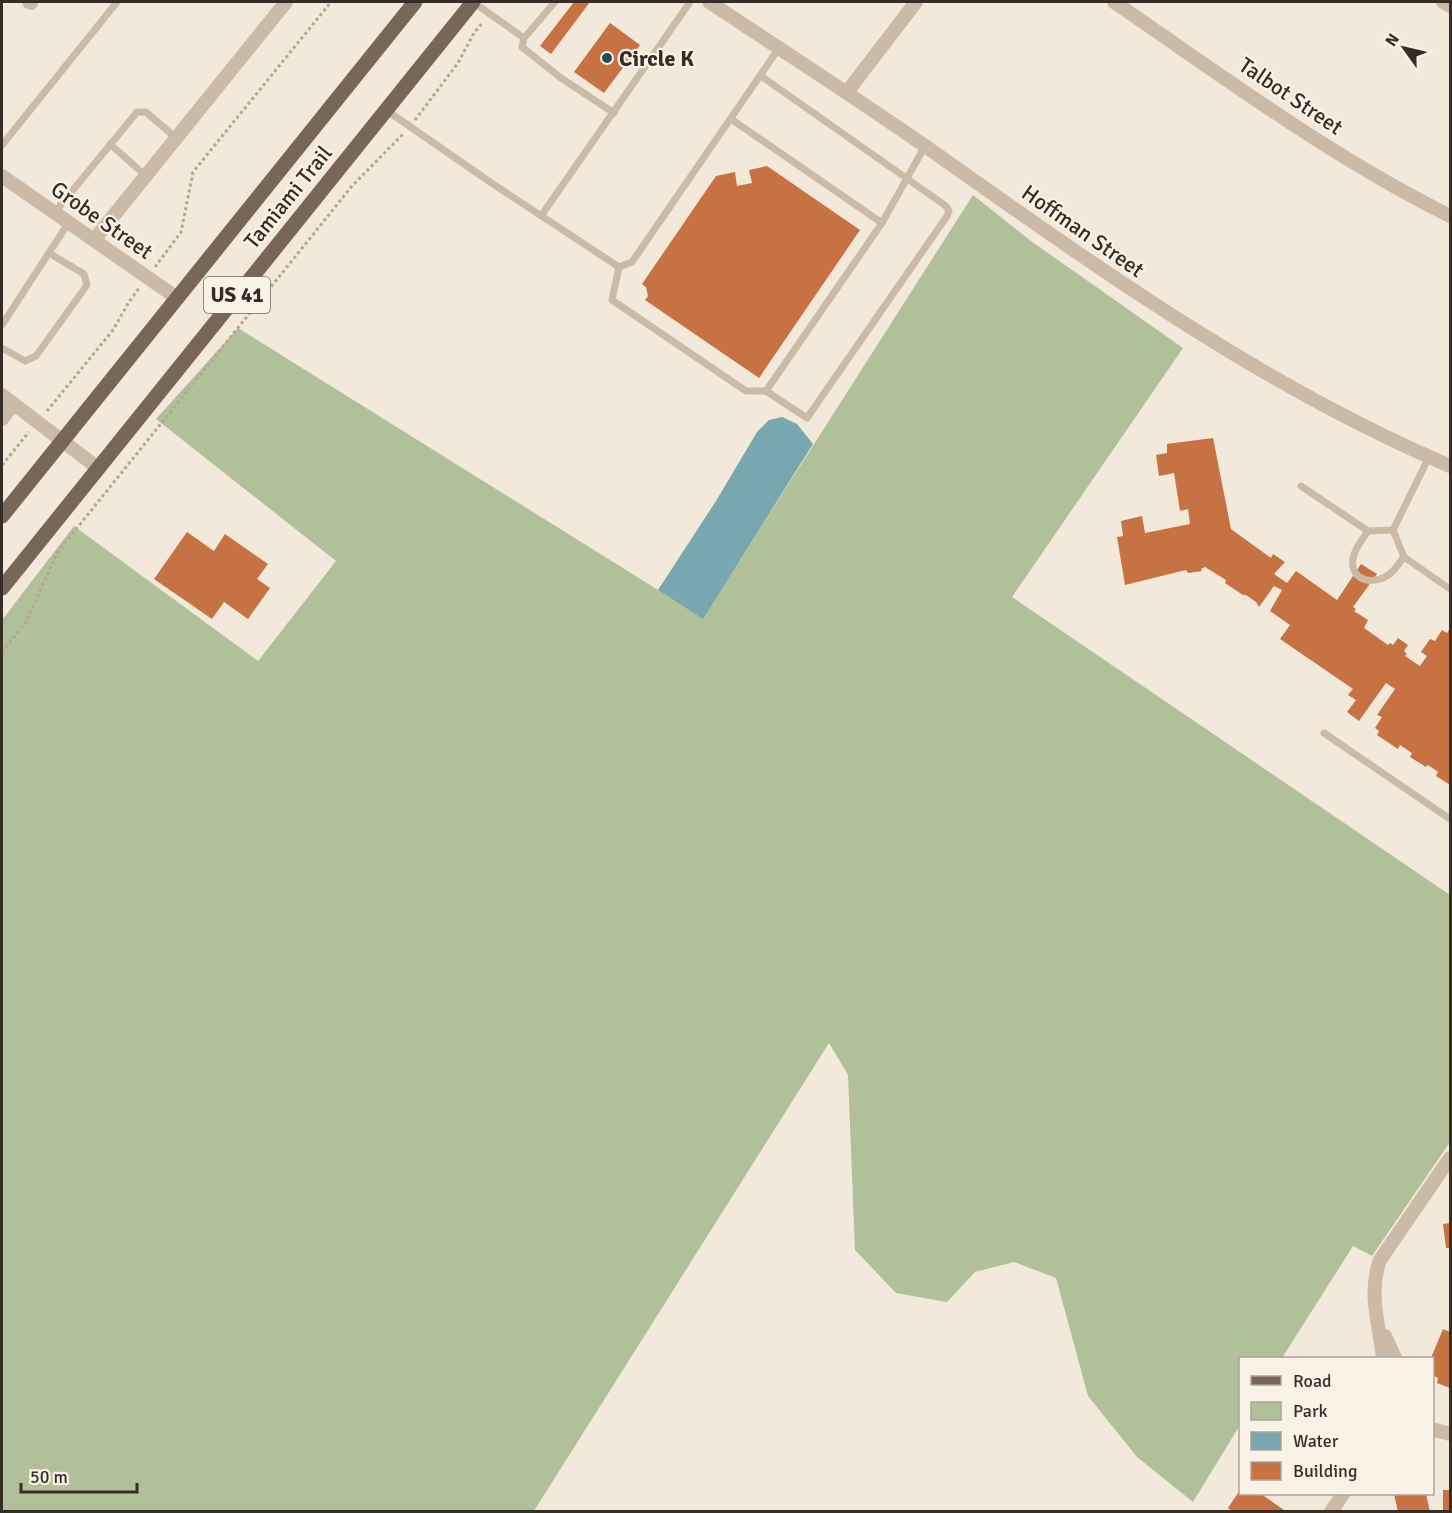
<svg xmlns="http://www.w3.org/2000/svg" width="1452" height="1513" font-family="Signika,sans-serif">
<rect width="100%" height="100%" fill="#f2e9da"/>
<path fill="#b0c19a" d="M973 195 1031 241 1183 348 1012 597 1450 895V1142L1372 1256 1353 1246 1282 1358H1240V1425L1193 1502 1137 1457 1088 1396 1056 1278 1014 1262 975 1272 947 1302 896 1293 855 1250 848 1075 829 1043 534 1511H2V620L74 526 258 661 336 561 156 419 238 328 703 618Z"/>
<path fill="#79a7af" d="M782 417 797 424 813 444 703 619 658 590 716 501 757 432 769 420Z"/>
<g fill="#c77243">
<path d="M574 2H590L551 54 540 46Z"/>
<path d="M610 23 640 45 604 93 574 72Z"/>
<path d="M767 166 860 230 759 378 645 300 648 296 646 287 642 284 716 176 735 172 737 186 752 183 749 170Z"/>
<path d="M1213 438 1231 529 1271 558 1273 554 1285 562 1274 574 1287 583 1296 571 1337 600 1361 564 1377 574 1353 607 1356 609 1354 611 1368 620 1364 628 1388 645 1390 643 1393 645 1398 638 1408 645 1404 651 1407 654 1405 656 1420 666 1427 656 1421 652 1430 639 1435 641 1442 630 1447 633 1449 630 1450 631V785L1436 776 1438 772 1428 765 1426 767 1410 757 1412 753 1400 745 1398 749 1377 735 1379 731 1375 728 1382 717 1377 715 1395 689 1386 683 1359 721 1347 712 1356 700 1348 695 1353 689 1280 639 1290 625 1270 611 1282 590 1274 586 1259 607 1256 602 1246 595H1243L1225 583 1226 580 1205 567 1201 569 1202 571 1188 573 1186 570 1125 585 1117 537 1123 536 1121 521 1142 516 1145 533 1190 524 1188 509 1180 511 1174 473 1159 476 1156 455 1167 453V444Z"/>
<path d="M187 532 214 551 225 534 268 564 257 579 270 588 248 619 224 602 212 619 154 579Z"/>
<path d="M1450 1223V1248H1446L1443 1224Z"/>
<path d="M1443 1329 1450 1332V1388L1437 1383 1438 1378 1432 1375V1358H1431Z"/>
<path d="M1240 1490V1494H1261L1287 1512H1233L1228 1508Z"/>
<rect x="1443" y="1490" width="7" height="22"/>
<path d="M1394 1494H1426L1430 1512H1398Z"/>
</g>
<g fill="none" stroke-linecap="round" stroke-linejoin="round">
<g stroke="#b6a590" stroke-width="3" stroke-dasharray="3 3" stroke-linecap="butt">
<path d="M415 120 458 63 474 33 483 22"/>
<path d="M155 267 181 232 193 172 331 2"/>
<path d="M47 411 113 330 129 302 140 287"/>
<path d="M2 465 29 432"/>
<path d="M2 652 26 622 57 553 352 186 403 134"/>
</g>
<g stroke="#cabaa6" stroke-width="7">
<path d="M473 2 524 38 522 47 561 78 614 113"/>
<path d="M524 38 555 2"/>
<path d="M761 76 946 206 949 211 947 216 807 418 766 391"/>
<path d="M386 110 493 184 619 267 612 300 746 391H766L882 223 925 146"/>
<path d="M731 119 882 223"/>
<path d="M110 144 146 176"/>
<path d="M2 145 117 2"/>
<path d="M55 212 137 112H146L176 138"/>
<path d="M541 216 690 2"/>
<path d="M619 267 632 262 779 48"/>
<path d="M2 325 69 222"/>
<path d="M2 348 25 361 36 356 87 285 84 274 49 253"/>
<path d="M1301 486 1368 531 1393 530 1429 457"/>
<path d="M1393 530 1404 557 1450 589"/>
<path d="M1368 531C1363 539 1356 547 1354 555 1347 577 1368 586 1385 577 1394 573 1398 564 1404 557"/>
<path d="M1324 733 1450 819"/>
</g>
<g stroke="#cabaa6" stroke-width="14">
<path d="M29 2 31 3"/>
<path d="M709 2C782 50 856 98 928 148 1095 266 1262 386 1450 466"/>
<path d="M1114 2C1224 77 1331 157 1450 216"/>
<path d="M1443 2 1450 6"/>
<path d="M847 92 916 2"/>
<path d="M2 176 177 298"/>
<path d="M94 240 286 2"/>
<path d="M2 395 98 468"/>
<path d="M2 419 13 404"/>
<path d="M1385 1336 1395 1358"/>
<path d="M1383 1358C1379 1324 1368 1293 1380 1260L1450 1158"/>
<path d="M1432 1429 1450 1434"/>
<path d="M1331 1512 1343 1494"/>
</g>
<g stroke="#786658" stroke-width="15">
<path d="M2 516 415 2"/>
<path d="M2 588 473 2"/>
</g>
</g>
<circle fill="#1c4d58" stroke="#f9f3e7" stroke-width="2" cx="607" cy="58" r="6"/>
<g text-anchor="middle" dominant-baseline="central" stroke-width="4.5" stroke-linejoin="round" paint-order="stroke">
<rect fill="#f9f3e7" stroke="#706861" stroke-width="1.5" x="204" y="277" width="66" height="36" rx="4.5"/>
<g font-size="21" font-weight="bold" fill="#362d27">
<text x="237" y="295">US 41</text>
</g>
<g font-size="22" font-weight="bold" fill="#362d27" stroke="#f9f3e7" text-anchor="start">
<text x="619" y="58">Circle K</text>
</g>
<g font-size="22" fill="#362d27" stroke="#f9f3e7">
<text transform="translate(1291 96) rotate(34)">Talbot Street</text>
<text transform="translate(288 197) rotate(-51)">Tamiami Trail</text>
<text transform="translate(102 220) rotate(35)">Grobe Street</text>
<text transform="translate(1083 231) rotate(35)">Hoffman Street</text>
</g>
</g>
<rect width="1452" height="1513" fill="none" stroke="#362d27" stroke-width="6"/>
<rect x="1239" y="1357" width="195" height="138" fill="#f9f3e7" stroke="#aba49a" stroke-width="1.5"/>
<rect x="1251" y="1376" width="30" height="9" fill="#786658" stroke="#aba49a" stroke-width="1.5"/>
<text x="1293" y="1387" font-size="18" fill="#362d27">Road</text>
<rect x="1251" y="1402" width="30" height="18" fill="#b0c19a" stroke="#aba49a" stroke-width="1.5"/>
<text x="1293" y="1417" font-size="18" fill="#362d27">Park</text>
<rect x="1251" y="1432" width="30" height="18" fill="#79a7af" stroke="#aba49a" stroke-width="1.5"/>
<text x="1293" y="1447" font-size="18" fill="#362d27">Water</text>
<rect x="1251" y="1462" width="30" height="18" fill="#c77243" stroke="#aba49a" stroke-width="1.5"/>
<text x="1293" y="1477" font-size="18" fill="#362d27">Building</text>
<g transform="translate(1404 48) rotate(304)" stroke="#f9f3e7" stroke-width="4.5" paint-order="stroke">
<path d="M0-4.5L10 22L0 15L-10 22Z" fill="#362d27"/>
<text y="-9" font-size="16" font-weight="bold" text-anchor="middle" fill="#362d27">N</text>
</g>
<path d="M21 1483v9h116v-9" fill="none" stroke="#362d27" stroke-width="3"/>
<text x="30" y="1483" font-size="18" fill="#362d27" stroke="#f9f3e7" stroke-width="4.5" paint-order="stroke">50 m</text>
</svg>
